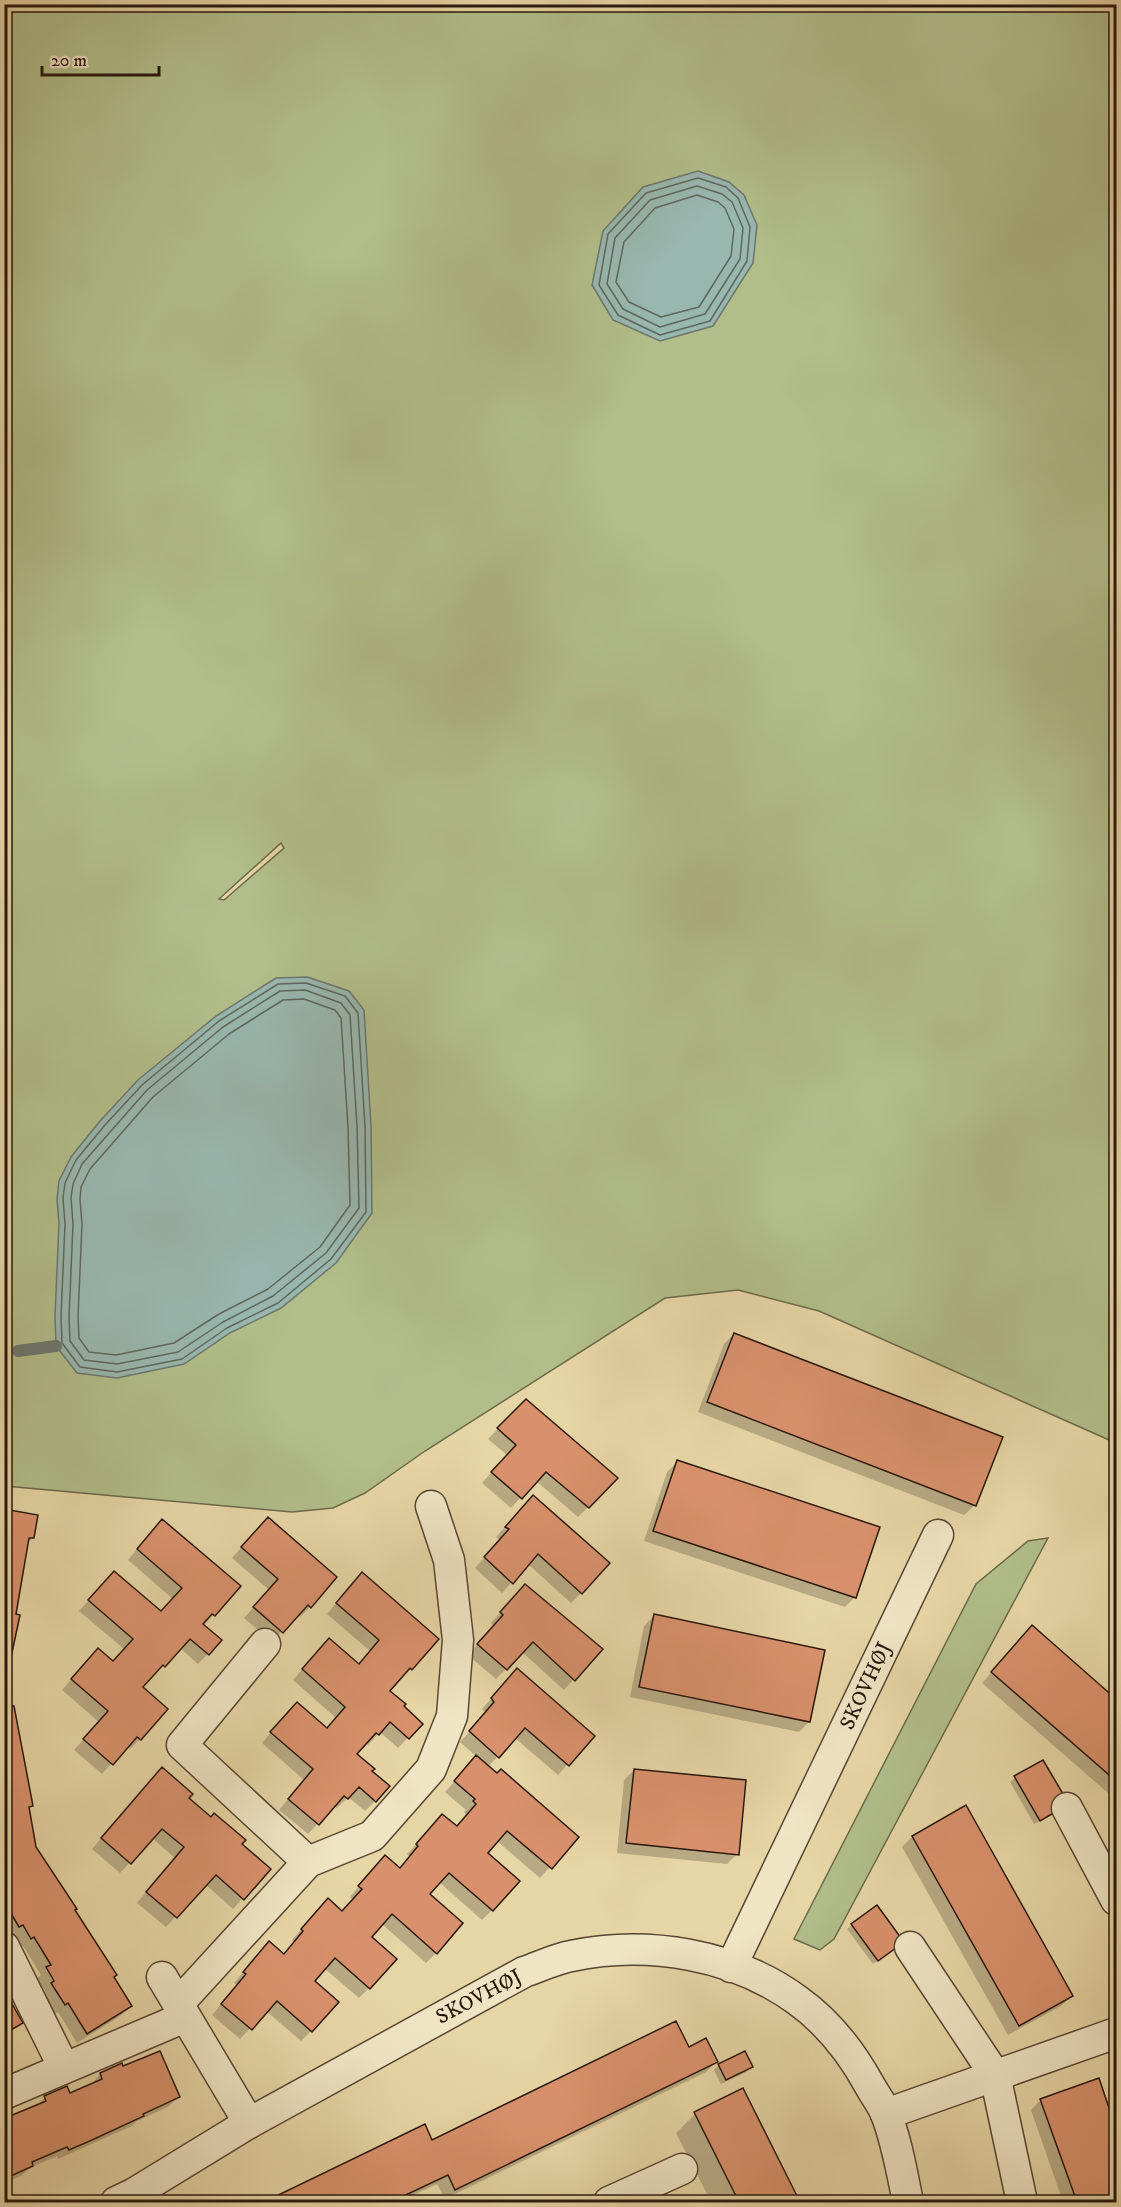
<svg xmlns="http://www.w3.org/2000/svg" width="1121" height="2207" font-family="'IM FELL DW Pica',serif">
<rect width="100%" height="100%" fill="#e6d5a5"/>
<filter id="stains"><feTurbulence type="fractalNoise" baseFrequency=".00333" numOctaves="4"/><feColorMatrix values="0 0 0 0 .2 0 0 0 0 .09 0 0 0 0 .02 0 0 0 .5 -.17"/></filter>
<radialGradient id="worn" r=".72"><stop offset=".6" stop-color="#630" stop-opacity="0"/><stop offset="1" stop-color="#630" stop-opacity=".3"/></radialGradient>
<g fill="#b1be8a" stroke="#6d6a4c" stroke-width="1.5" fill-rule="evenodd">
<path d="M4 5H1116V1443L819 1311 738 1290 665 1298 425 1451 365 1493 333 1508 292 1512 5 1486ZM281 843 284 848 224 900 219 899Z"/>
<path d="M1048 1538 834 1939 820 1950 794 1939 976 1584 1028 1541Z"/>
</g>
<g fill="#98b7af" stroke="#6c776f" stroke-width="1.5">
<path d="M698 171 729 182 744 195 757 225 753 263 713 326 660 341 613 320 592 285 603 231 643 187Z"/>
<path d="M307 977 349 991 364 1010 371 1126 372 1213 336 1263 281 1308 230 1333 184 1364 117 1378 77 1373 56 1346 55 1316 59 1223 57 1199 59 1181 71 1157 100 1121 138 1080 216 1016 276 978Z"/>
</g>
<g fill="#0003">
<path d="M734 1334 975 1505 964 1515 698 1412 724 1344Z"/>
<path d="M526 1401 588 1507 578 1517 536 1481 511 1508 482 1483 507 1455 488 1439Z"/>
<path d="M677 1462 855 1597 845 1607 644 1541 667 1472Z"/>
<path d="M523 1507 581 1593 571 1603 528 1564 502 1593 475 1568 500 1540 496 1537Z"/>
<path d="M4 1510 33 1538 27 1543 5 1681 32 1805 28 1809 35 1848 130 2006 120 2016 77 2043 58 2012 54 2014 42 1994 45 1991 37 1978 41 1975 23 1946 20 1947 12 1934 9 1936 4 1930Z"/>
<path d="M258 1529 335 1577 310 1607 300 1617 297 1614 272 1642 244 1618 269 1590 232 1558Z"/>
<path d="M153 1531 239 1587 203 1626 208 1654 198 1664 180 1648 141 1687 140 1739 130 1749 127 1746 102 1774 74 1750 99 1722 62 1690 88 1660 112 1663 124 1649 79 1611 104 1583 161 1613 173 1599 128 1560Z"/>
<path d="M352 1584 411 1669 401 1679 400 1677 388 1691 421 1724 398 1748 380 1732 368 1745 365 1743 355 1754 370 1771 375 1801 365 1811 348 1797 337 1808 334 1806 308 1834 279 1810 304 1780 262 1743 287 1714 327 1729 336 1718 293 1680 319 1650 358 1665 370 1651 327 1614Z"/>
<path d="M515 1596 601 1649 564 1690 522 1652 496 1679 468 1655 494 1626 491 1623Z"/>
<path d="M655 1615 809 1722 799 1732 630 1697 644 1626Z"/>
<path d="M1032 1627 1116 1701V1800L982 1683Z"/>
<path d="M507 1681 593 1736 558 1775 515 1738 488 1767 577 1837 540 1878 497 1841 486 1853 492 1910 482 1920 439 1882 428 1894 436 1953 426 1963 382 1924 370 1937 369 1988 359 1998 324 1968 313 1981 311 2031 301 2041 266 2011 240 2039 212 2015 237 1985 234 1983 259 1953 283 1955 294 1942 292 1940 318 1910 342 1913 353 1900 350 1897 375 1867 399 1869 410 1857 407 1854 442 1816 456 1827 467 1815 464 1812 466 1810 445 1792 477 1757 460 1742 486 1713 482 1709Z"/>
<path d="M634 1770 737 1854 727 1864 617 1853 624 1780Z"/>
<path d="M1015 1778 1062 1809 1034 1824 1010 1782Z"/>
<path d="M152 1779 187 1798 240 1844 243 1898 233 1909 205 1884 166 1927 137 1903 175 1858 152 1838 120 1873 92 1849Z"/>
<path d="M966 1807 1072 1996 1061 2006 1008 2035 902 1847 912 1837Z"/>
<path d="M852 1925 898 1946 873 1964 847 1929Z"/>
<path d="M4 1993 21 2023 4 2037Z"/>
<path d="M688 2049 716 2062 706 2072 445 2199 437 2184 399 2202H267L424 2126 432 2142Z"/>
<path d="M719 2065 751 2067 746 2072 721 2084 714 2070Z"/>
<path d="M122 2068 178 2097 168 2107 137 2121 132 2126 58 2159 57 2156 28 2169 21 2176 4 2183V2124L11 2118 36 2107 45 2097 69 2095 90 2086 100 2074Z"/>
<path d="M1098 2080 1116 2133V2202H1063L1031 2110 1041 2100Z"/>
<path d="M743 2090 799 2202H711L676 2133 695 2114Z"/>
</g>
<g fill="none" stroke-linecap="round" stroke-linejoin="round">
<g stroke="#60675e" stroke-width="1.5">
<path d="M698 178 726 187 738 198 750 227 747 261 710 321 660 335 618 315 599 285 608 234 646 193Z"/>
<path d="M697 186 722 194 732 202 743 228 740 259 705 314 660 327 623 309 607 284 615 238 650 200Z"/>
<path d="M697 195 718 202 725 208 734 229 731 256 699 307 661 317 629 302 616 282 624 242 655 208Z"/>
<path d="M306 983 345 996 358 1013 365 1126 366 1212 331 1259 278 1303 227 1328 182 1359 117 1372 80 1367 62 1343 61 1317 65 1224 63 1198 65 1183 76 1160 105 1125 142 1085 219 1021 278 984Z"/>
<path d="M305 990 341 1003 350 1015 357 1126 359 1208 326 1253 273 1296 223 1322 178 1352 117 1364 84 1360 70 1341 69 1317 73 1224 71 1198 73 1184 82 1164 147 1090 223 1027 280 991Z"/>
<path d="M304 999 335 1010 341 1018 348 1127 350 1205 320 1247 268 1289 219 1314 174 1343 116 1355 89 1352 79 1338 78 1317 82 1224 80 1199 81 1187 90 1169 153 1097 229 1034 283 1000Z"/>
</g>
<path stroke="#6c776f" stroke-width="12" d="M18 1351 56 1346"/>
</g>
<g fill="#d8916c" stroke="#29170e" stroke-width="1.5">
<path d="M734 1333 1003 1437 976 1506 707 1402Z"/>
<path d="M526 1399 618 1478 589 1508 546 1472 522 1499 491 1472 516 1445 497 1428Z"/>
<path d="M677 1460 880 1527 856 1598 653 1531Z"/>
<path d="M533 1495 610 1563 582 1594 538 1554 513 1584 484 1557 509 1529 505 1527Z"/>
<path d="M4 1509 38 1515 34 1538H29L16 1614 20 1615 6 1681 11 1706H14L33 1806 29 1807 36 1847 77 1909 75 1910 117 1975 114 1977 132 2006 87 2034 68 2003 65 2005 51 1983 54 1981 46 1967 51 1965 34 1937 31 1939 23 1925 19 1927 6 1905 10 1903 4 1893Z"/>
<path d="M268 1517 337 1577 311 1608 308 1605 283 1633 253 1607 278 1579 241 1547Z"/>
<path d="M162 1519 241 1586 215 1616 212 1614 203 1624 222 1640 209 1655 190 1639 165 1667 163 1665 143 1687 168 1709 141 1740 137 1737 113 1765 83 1739 108 1711 71 1679 98 1648 113 1661 133 1639 88 1600 114 1571 161 1611 182 1588 137 1549Z"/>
<path d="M362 1572 439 1639 412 1670 410 1668 390 1691 406 1704 404 1706 423 1724 409 1739 390 1722 379 1735 376 1733 357 1754 375 1769 372 1771 390 1786 376 1802 359 1787 348 1799 344 1796 319 1825 288 1799 313 1769 270 1732 297 1702 327 1728 345 1707 302 1669 329 1638 359 1664 379 1640 336 1603Z"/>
<path d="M525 1584 603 1649 575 1681 533 1642 507 1670 477 1644 503 1615 500 1612Z"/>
<path d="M654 1614 825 1650 810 1722 639 1687Z"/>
<path d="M1032 1625 1116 1699V1781L991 1672Z"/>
<path d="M517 1668 595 1736 569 1766 525 1728 499 1758 469 1731 494 1702 491 1698Z"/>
<path d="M476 1755 497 1773 501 1769 579 1837 552 1869 507 1831 488 1853 520 1881 493 1911 449 1873 430 1894 463 1923 437 1954 392 1914 372 1937 397 1959 370 1989 335 1958 315 1981 339 2002 312 2032 277 2001 252 2030 221 2004 246 1974 243 1972 269 1941 284 1954 303 1931 301 1929 328 1898 342 1911 362 1889 358 1886 385 1855 400 1868 418 1846 416 1844 442 1814 457 1826 476 1804 473 1801 475 1799 454 1781Z"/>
<path d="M1043 1760 1069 1804 1040 1821 1014 1776Z"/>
<path d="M162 1767 193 1794 189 1798 211 1817 214 1813 246 1840 242 1844 271 1869 244 1900 216 1875 177 1918 146 1892 184 1847 162 1829 131 1864 101 1838Z"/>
<path d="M634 1769 746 1780 739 1855 626 1843Z"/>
<path d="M966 1805 1073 1996 1019 2026 912 1836Z"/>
<path d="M877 1905 904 1942 878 1961 851 1924Z"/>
<path d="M4 1990 23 2023 4 2034Z"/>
<path d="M676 2021 689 2047 706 2038 718 2062 455 2190 448 2175 391 2202H264L425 2124 432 2140Z"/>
<path d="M160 2051 180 2097 143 2114 144 2116 92 2140 69 2150 67 2147 32 2162 33 2166 4 2179V2123L11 2120 10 2116 46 2101 44 2096 67 2086 70 2093 102 2079 100 2073 122 2063 123 2066Z"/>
<path d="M745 2051 753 2067 726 2080 718 2064Z"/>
<path d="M1099 2078 1116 2129V2202H1077L1040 2099Z"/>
<path d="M743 2088 800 2202H739L694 2112Z"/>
</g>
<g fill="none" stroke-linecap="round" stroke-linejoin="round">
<g stroke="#584634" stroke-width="33">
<g id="minor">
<path d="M265 1644 182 1745 308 1862"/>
<path d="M1067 1808 1116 1900"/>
<path d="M4 1947 64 2068"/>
<path d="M910 1947 995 2075 1022 2202"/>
<path d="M731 1967 938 1535"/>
<path d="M162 1977 249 2123"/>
<path d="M178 2004 308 1862 372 1836 431 1769 452 1716 458 1640 449 1560 431 1506"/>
<path d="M4 2094 185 2017"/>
<path d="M886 2114 1116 2033"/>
<path d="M116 2202 133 2194 249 2123 524 1972C539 1967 555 1959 571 1956 647 1940 734 1954 797 2000 828 2022 852 2053 870 2086 875 2095 882 2104 886 2114 897 2142 902 2173 908 2202"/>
<path d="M609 2202 682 2169"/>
</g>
</g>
<use href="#minor" stroke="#efe4c4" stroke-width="30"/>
</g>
<g text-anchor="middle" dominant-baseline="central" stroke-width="5" stroke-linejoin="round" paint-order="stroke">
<g font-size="21" fill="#29170e" stroke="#efe4c4">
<text transform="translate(866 1686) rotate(-65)">SKOVHØJ</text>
<text transform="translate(479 1997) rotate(-28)">SKOVHØJ</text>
</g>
</g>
<rect width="1121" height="2207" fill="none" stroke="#e6d5a5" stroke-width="24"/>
<rect x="6" y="6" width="1109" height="2195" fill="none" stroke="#29170e" stroke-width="3"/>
<rect x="12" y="12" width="1097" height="2183" fill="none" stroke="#29170e" stroke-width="1.5"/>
<path d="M42 66v9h117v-9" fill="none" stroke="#29170e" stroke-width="3"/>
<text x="51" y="66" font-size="18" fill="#29170e" stroke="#efe4c4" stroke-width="4.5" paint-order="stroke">20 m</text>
<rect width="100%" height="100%" filter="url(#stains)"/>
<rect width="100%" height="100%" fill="url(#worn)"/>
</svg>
